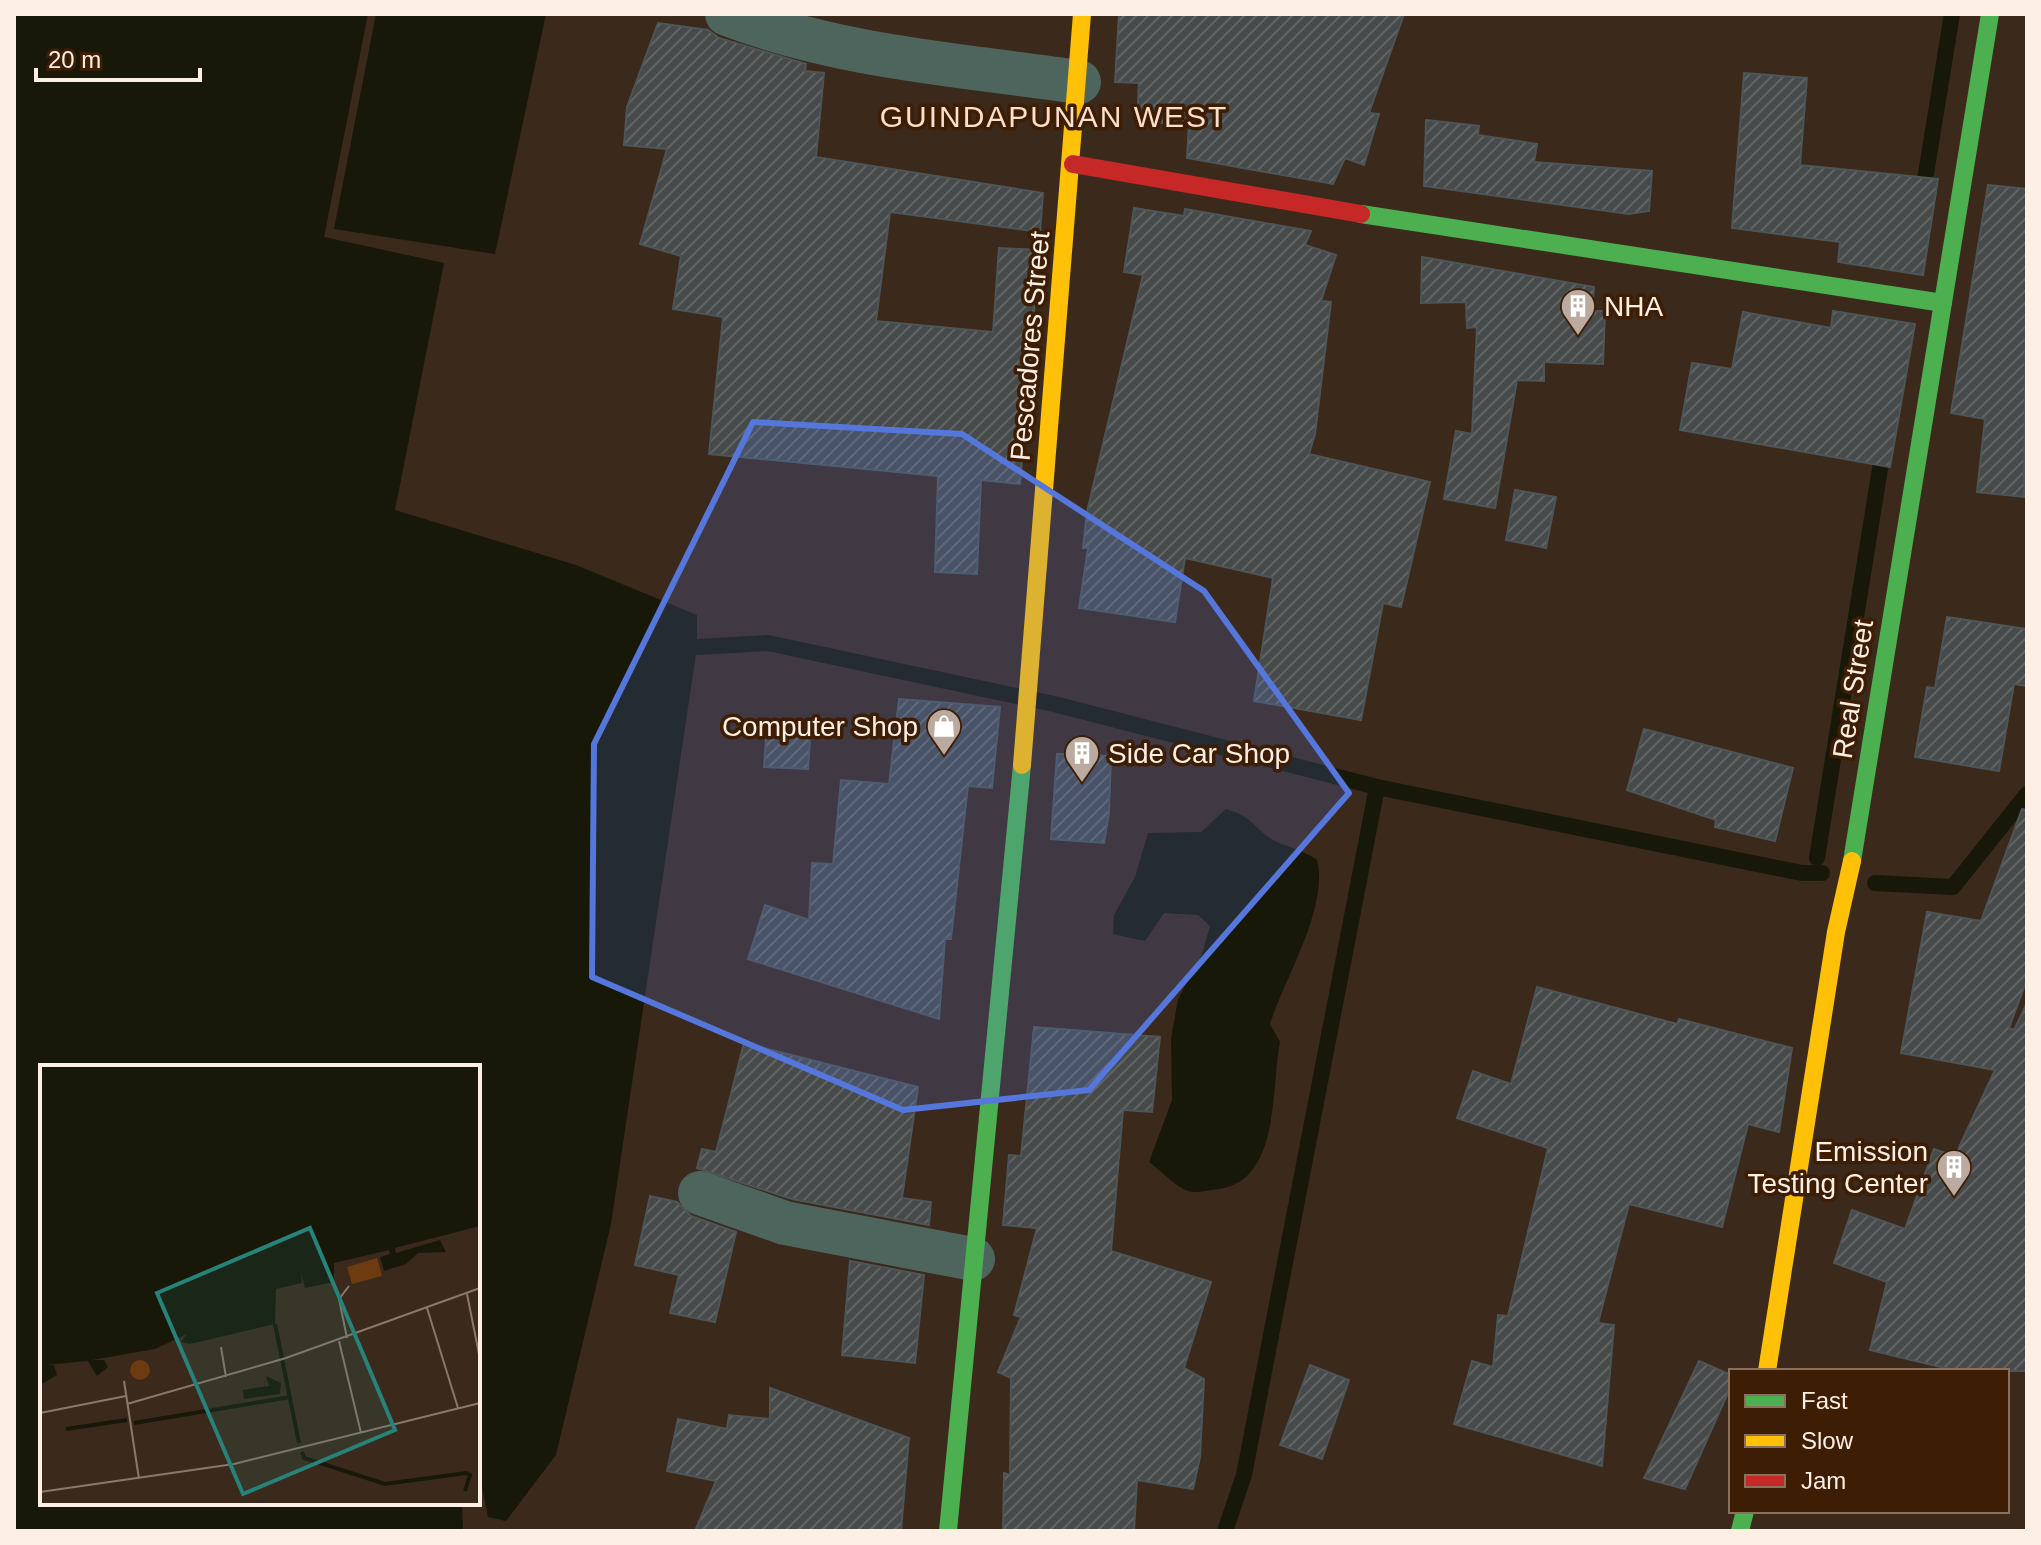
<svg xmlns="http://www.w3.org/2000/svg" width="2041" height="1545" font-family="Helvetica,sans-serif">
<defs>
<pattern id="building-hatch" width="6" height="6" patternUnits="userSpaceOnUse" patternTransform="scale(2)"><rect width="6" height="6" fill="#464a4a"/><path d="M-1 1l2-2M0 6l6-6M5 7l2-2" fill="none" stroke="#626464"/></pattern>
</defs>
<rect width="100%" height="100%" fill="#3b291c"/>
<g fill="#181808">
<path d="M14 14H368L324 237 444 263 395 510 576 565 697 615V647L611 1224 556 1455 506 1521 488 1517 478 1466V1067H42V1503H462L463 1531H14Z"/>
<path d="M376 14H546L495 254 334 229Z"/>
<path d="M1226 809C1256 818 1254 830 1275 841 1290 848 1303 850 1317 860 1329 907 1285 977 1270 1024L1280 1042C1271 1085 1281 1181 1219 1189 1209 1190 1197 1194 1188 1191 1174 1186 1162 1171 1149 1162L1172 1100 1171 1039 1178 999 1202 954 1210 926 1198 915 1164 913 1145 941 1113 934 1114 915 1135 877 1148 833 1201 832Z"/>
</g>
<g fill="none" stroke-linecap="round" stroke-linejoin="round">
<g stroke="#181808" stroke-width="16">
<path d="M1922 198 1952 14"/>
<path d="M697 647 768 643 1054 704 1377 787 1802 873H1822"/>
<path d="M1817 858 1884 444"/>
<path d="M1875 883 1953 887 2027 794"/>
<path d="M1225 1531 1244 1475 1377 787"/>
</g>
</g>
<g fill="url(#building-hatch)" stroke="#4d5557" stroke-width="2">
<path d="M1119 14H1404L1369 113 1379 114 1364 165 1345 158 1333 184 1187 158 1189 124 1137 122 1139 83 1115 82Z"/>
<path d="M658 23 708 30 719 38 806 64 805 71 824 73 816 157 1043 193 1040 232 890 212 876 321 993 332 999 248 1039 250 1020 484 981 480 977 574 935 572 938 476 709 454 723 317 673 309 681 256 640 244 667 149 624 145 627 107Z"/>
<path d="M1744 73 1807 78 1800 165 1938 179 1923 275 1838 262 1840 242 1732 228Z"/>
<path d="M1426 120 1479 126 1478 135 1537 144 1534 162 1652 171 1649 211 1629 214 1424 186Z"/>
<path d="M1988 185 2027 189 2024 497 1977 492 1985 419 1951 413Z"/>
<path d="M1134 208 1184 216 1185 209 1311 231 1305 245 1336 255 1321 301 1331 302 1315 434 1309 454 1430 482 1401 607 1383 603 1361 720 1254 701 1273 578 1185 558 1175 622 1079 608 1088 548H1083L1087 512 1143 275 1124 272Z"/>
<path d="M1422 257 1594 287 1592 311H1605L1603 364 1544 362V381L1517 380 1495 508 1444 499 1456 431 1472 434 1477 327 1467 328 1466 302 1421 303Z"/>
<path d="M1833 311 1915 324 1890 467 1680 430 1692 363 1732 369 1743 312 1831 328Z"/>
<path d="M1515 490 1556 497 1546 548 1506 540Z"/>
<path d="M1947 617 2027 629V686L2014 684 1999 771 1915 757 1927 687 1935 688Z"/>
<path d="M899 699 1000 707 992 788 968 786 951 939H945L939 1019 748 959 765 905 809 920 812 863 833 864 841 780 889 784Z"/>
<path d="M767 723 811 725 808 769 764 767Z"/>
<path d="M1644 729 1793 768 1775 841 1715 827 1716 820 1627 790Z"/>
<path d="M1057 754 1111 756 1109 813 1104 843 1051 839Z"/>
<path d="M2022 809 2027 810V979L2009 1028 2014 1030 2027 1003V1371H1957L1870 1350 1887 1282 1834 1263 1852 1210 1905 1229 1934 1149 1955 1156 1995 1070 1901 1053 1927 912 1981 921Z"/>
<path d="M1537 987 1677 1024 1679 1019 1792 1048 1779 1132 1748 1124 1722 1227 1629 1204 1598 1323 1614 1325 1602 1466 1454 1424 1472 1361 1493 1367 1498 1315 1508 1316 1548 1148 1457 1118 1473 1071 1511 1084Z"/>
<path d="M1034 1027 1160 1037 1152 1112 1123 1110 1111 1251 1211 1282 1184 1368 1204 1379 1200 1457 1193 1489 1137 1480 1134 1531H1003L1004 1473 1010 1475 1011 1378 998 1372 1021 1317 1014 1315 1037 1228 1003 1225 1009 1155 1021 1156Z"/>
<path d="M744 1043 918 1087 902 1198 931 1202 929 1225 792 1199 697 1168 702 1149 716 1152Z"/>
<path d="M650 1196 677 1202 691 1216 736 1232 715 1322 670 1313 679 1275 635 1265Z"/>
<path d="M850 1261 924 1275 915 1363 842 1355Z"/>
<path d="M1699 1361 1731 1375V1386L1685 1489 1644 1478Z"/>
<path d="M1310 1365 1349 1380 1322 1459 1280 1445Z"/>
<path d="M770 1388 909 1438 901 1531H695L716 1481 667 1471 678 1419 727 1429 729 1415 770 1419Z"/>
</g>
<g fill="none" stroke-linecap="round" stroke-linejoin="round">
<g stroke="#4d655d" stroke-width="44">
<path d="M727 14C839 57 961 65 1079 82"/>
<path d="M700 1193 785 1223 973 1259"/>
</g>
<g stroke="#4caf50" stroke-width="18">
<path d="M1361 214 1943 303"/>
<path d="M1852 861 1990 14"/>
<path d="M948 1531 1022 765"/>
<path d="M1740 1531 1745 1511"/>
</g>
<g stroke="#ffc107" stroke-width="18">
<path d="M1022 765 1082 14"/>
<path d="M1767 1371 1836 932 1852 861"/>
</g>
<path stroke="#c62828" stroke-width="18" d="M1073 164 1361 214"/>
</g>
<path fill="#5576db" fill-opacity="0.2" stroke="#5576db" stroke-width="6" stroke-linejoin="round" d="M753 422 962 434 1204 591 1349 793 1089 1090 903 1110 592 977 594 744Z"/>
<defs>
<g id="building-pin" transform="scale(1.8)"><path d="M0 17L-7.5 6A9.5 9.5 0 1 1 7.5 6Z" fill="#baaa9f" stroke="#3d1d04"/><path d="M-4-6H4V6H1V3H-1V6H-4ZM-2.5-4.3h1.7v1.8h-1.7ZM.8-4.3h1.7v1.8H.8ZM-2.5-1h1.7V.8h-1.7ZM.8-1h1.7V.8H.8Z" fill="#fff"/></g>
<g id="shop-pin" transform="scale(1.8)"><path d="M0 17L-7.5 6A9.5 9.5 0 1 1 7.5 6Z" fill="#baaa9f" stroke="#3d1d04"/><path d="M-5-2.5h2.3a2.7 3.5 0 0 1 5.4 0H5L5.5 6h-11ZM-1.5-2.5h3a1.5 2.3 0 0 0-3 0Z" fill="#fff"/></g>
</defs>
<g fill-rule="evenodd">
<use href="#building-pin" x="1578" y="306"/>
<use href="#shop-pin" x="944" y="726"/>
<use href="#building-pin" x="1082" y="753"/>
<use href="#building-pin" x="1954" y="1167"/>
</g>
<g text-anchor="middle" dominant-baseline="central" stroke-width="7" stroke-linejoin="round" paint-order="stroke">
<g font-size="28" fill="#feefe5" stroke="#3d1d04" text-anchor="start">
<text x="1604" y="306">NHA</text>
<text x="918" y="726" text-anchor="end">Computer Shop</text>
<text x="1108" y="753">Side Car Shop</text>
<text x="1928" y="1151" text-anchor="end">Emission<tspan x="1928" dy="32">Testing Center</tspan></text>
</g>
<g font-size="28" fill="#feefe5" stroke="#3d1d04">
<text transform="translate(1030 346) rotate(-85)">Pescadores Street</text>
<text transform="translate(1853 689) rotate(-81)">Real Street</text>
</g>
<g font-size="30" letter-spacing="2" fill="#fbdecb" stroke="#3d1d04">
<text x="1054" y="116">GUINDAPUNAN WEST</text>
</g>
</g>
<g transform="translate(40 1065)">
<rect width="440" height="440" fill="#3b291c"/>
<path d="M337 193 342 211 312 219 307 202ZM90 305a10 10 0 1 1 20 0a10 10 0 1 1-20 0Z" fill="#6e3a10"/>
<path d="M0 1H440V161L355 183 356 188 400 175 406 187 378 188 366 199 344 206 340 192 350 189 349 185 294 198V217L265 223 261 207 262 218 236 224 235 259 150 279 141 277 147 269 115 284 52 295H64L68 302 57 311 48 296 5 300H14L17 310 0 320ZM226 311 241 318 240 329 204 334 203 325 229 321Z" fill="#181808"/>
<path fill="none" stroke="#181808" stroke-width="4" d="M235 259 259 378M94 358 250 332M26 364 87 355M262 387 264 393 345 419 426 408 430 410 425 426"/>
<path fill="none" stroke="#89786c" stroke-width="2" d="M427 229 440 294M387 243 418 343M307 273 299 234 309 221M299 276 321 368M181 282 186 312M84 316 99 414M87 339 246 293 440 223M0 348 86 331M0 427 194 399 440 338"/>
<path fill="#27827a" fill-opacity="0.15" stroke="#27827a" stroke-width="4" d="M270 163 355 365 203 429 117 228Z"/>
<rect width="440" height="440" fill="none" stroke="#feefe5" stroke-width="4"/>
</g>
<rect width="2041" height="1545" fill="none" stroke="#feefe5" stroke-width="32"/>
<rect x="1729" y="1369" width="280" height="144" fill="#3d1d04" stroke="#8a715e" stroke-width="2"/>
<rect x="1745" y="1395" width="40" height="12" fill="#4caf50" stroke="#8a715e" stroke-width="2"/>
<text x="1801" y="1409" font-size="24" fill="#feefe5">Fast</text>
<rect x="1745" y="1435" width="40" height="12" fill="#ffc107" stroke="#8a715e" stroke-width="2"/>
<text x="1801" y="1449" font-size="24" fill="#feefe5">Slow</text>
<rect x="1745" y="1475" width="40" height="12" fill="#c62828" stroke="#8a715e" stroke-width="2"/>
<text x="1801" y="1489" font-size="24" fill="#feefe5">Jam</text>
<path d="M36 68v12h164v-12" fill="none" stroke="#feefe5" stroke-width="4"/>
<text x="48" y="68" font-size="24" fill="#feefe5" stroke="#3d1d04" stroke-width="6" paint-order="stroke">20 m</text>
</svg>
